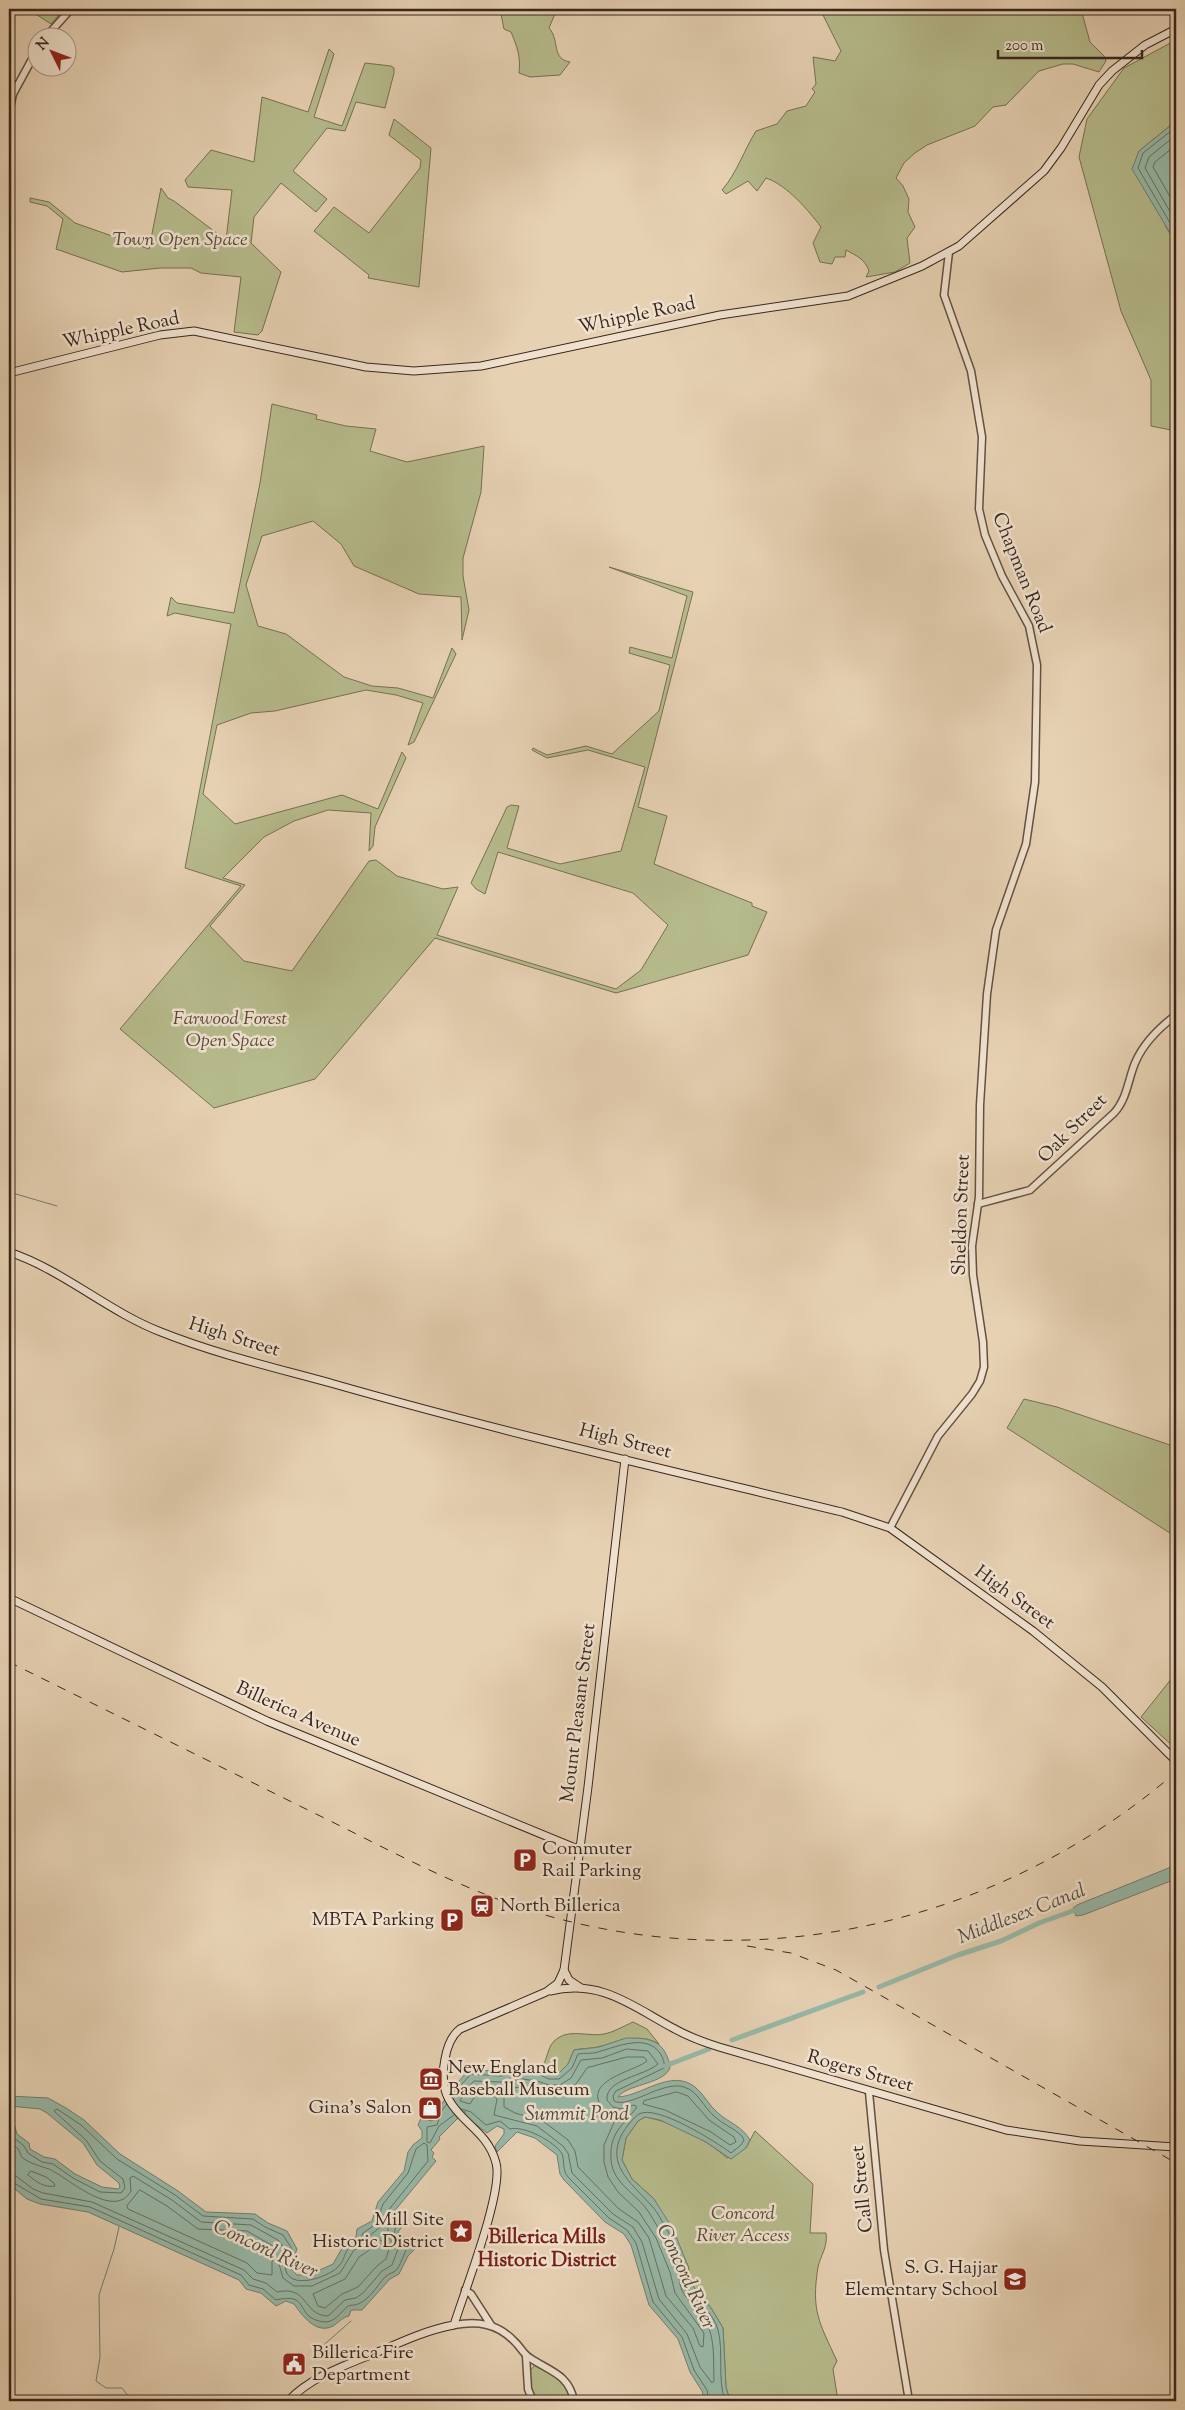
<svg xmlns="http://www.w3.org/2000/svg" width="1185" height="2410" font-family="'Sorts Mill Goudy',serif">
<rect width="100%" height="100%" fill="#e6d1b3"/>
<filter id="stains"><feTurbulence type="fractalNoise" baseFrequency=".004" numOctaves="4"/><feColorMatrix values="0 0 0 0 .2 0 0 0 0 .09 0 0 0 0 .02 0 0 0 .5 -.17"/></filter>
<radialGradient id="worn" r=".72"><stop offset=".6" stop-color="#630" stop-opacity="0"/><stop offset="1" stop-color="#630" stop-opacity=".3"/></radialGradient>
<g fill="#b6bb8c" stroke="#777054">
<path d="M28 9H51L59 15 51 24Z"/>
<path d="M500 9H557L549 28C560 40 551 59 570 62L560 75 530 77 519 73C521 57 517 46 511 32L504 29Z"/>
<path d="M820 9H1081L1090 42 1104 56 1106 61 1099 72 1073 64H1063L1039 71 1006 105 993 107 975 126 927 145 915 153 904 163 896 178 903 186 909 199 908 212 915 227 907 238 910 263 895 272 866 277 869 271C865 259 857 256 846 250L845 257H835L832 264 820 262 813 243 821 227C808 210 787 185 766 178L757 191 748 181 726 194 722 190C737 173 744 150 756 131L777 124 787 111 806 106 815 92 812 89 816 84 813 57 835 61 841 51Z"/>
<path d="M1176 40V121L1139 151 1166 227 1176 243V431L1151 426V380L1121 311 1079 157 1087 119 1124 68Z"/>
<path d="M329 49 334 54 314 117 342 126 365 63 391 66 394 68V73L385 108 356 102 345 131 327 128 293 171 327 199 316 212 281 183 254 217 251 243 281 272 262 331 258 335 234 332 241 277 201 273 191 268H160L122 272 56 249 63 219 47 206 30 202V198L49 202 75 223 149 249 161 188 168 198 174 201 226 240 232 190 188 187 185 180 211 150 254 162 262 97 308 112Z"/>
<path d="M394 119 431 148 419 287 368 278 369 275 314 231 334 207 369 233 420 168 421 160 389 135Z"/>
<path d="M272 404 317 415 316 419 346 426 376 429 370 451 407 462 484 446 481 492 463 558V576L469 610 462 640 461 597 419 594 354 566 341 544 313 521 262 536 246 585 258 626 286 634 344 677 372 686 398 688 433 698 452 648 456 654 414 742 408 745 423 703 396 695 366 690 275 711 251 713 217 725 203 794 235 824 342 795 378 809 402 752 406 758 375 827 373 846 369 851 371 813 328 810 294 821 264 837 223 878 245 885 210 926 244 961 292 971 369 861 376 860 397 876 443 889 458 887 437 935 616 989 641 970 668 925 633 893 498 852 485 894 476 889 471 883 507 807 511 805 519 806 507 848 560 864 621 851 645 767 588 750 547 758 532 750 533 748 547 755 586 746 612 754 659 711 670 665 629 653 630 647 672 658 687 596 609 567 693 592 638 807 667 816 654 864 752 903V906L767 912 748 955 616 993 435 938 315 1079 214 1108 120 1029 241 886 185 868 231 624 175 613 167 616 171 597 177 603 234 613 260 483Z"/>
<path d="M1024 1399 1057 1407 1176 1447V1537L1007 1428Z"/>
<path d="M1176 1673V1749L1141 1717Z"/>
<path d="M633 2022 647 2029 659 2044C638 2032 618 2042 598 2047 590 2049 582 2048 574 2050L568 2064 558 2074H550L539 2069C550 2060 545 2046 558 2038 571 2029 590 2037 604 2034 614 2032 624 2026 633 2022Z"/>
<path d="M645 2117C673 2122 706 2139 727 2158L746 2148 755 2131 813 2184 810 2233H826C828 2247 821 2254 818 2267 811 2311 819 2322 837 2361L833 2369 838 2401H730L726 2387 723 2328 711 2308 692 2285 688 2266 654 2199 632 2179 622 2160 626 2138 638 2121Z"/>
<path d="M535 2365 560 2374 574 2401H533L528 2373Z"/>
</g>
<g fill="#97b8a7" stroke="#717e70">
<path d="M1176 121V243L1132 169 1139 151Z"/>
<path d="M1176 1865V1879L1083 1915 1076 1916 1073 1908 1077 1905Z"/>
<path d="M626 2038C645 2038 661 2038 668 2059 670 2063 671 2066 669 2070 661 2084 626 2085 618 2097 642 2096 671 2068 695 2087 704 2094 709 2106 718 2113 729 2123 742 2126 750 2140L746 2148 731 2159 706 2142 660 2120 645 2117 638 2121 626 2138 622 2160 632 2179 654 2199 673 2229 688 2266 692 2285 711 2308 723 2328 726 2387 730 2401H705L702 2391 690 2372 678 2339 649 2305 631 2245 624 2234 605 2222 564 2180 560 2174 557 2155 535 2138 517 2132 497 2152 495 2146 504 2134V2129L497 2126 487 2133 465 2116V2111L439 2137 440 2139 431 2150 434 2153 432 2157 436 2161 392 2214 404 2224 398 2232 416 2248 408 2256 399 2274 390 2279 362 2310H351L349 2316C343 2317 338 2323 333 2326 316 2335 302 2315 294 2304L286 2301 276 2306 261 2293 246 2289 239 2280 88 2212 40 2204 27 2199 9 2184V2117L13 2120 17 2134 29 2143 30 2149 44 2157 55 2159 75 2174 102 2187 118 2189 120 2187 119 2183 97 2165 83 2143 47 2113 40 2109 9 2106V2096L48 2098 66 2108 84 2120 120 2154 178 2191 206 2212 255 2214 268 2223 287 2231 297 2249 290 2268 297 2275H309L333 2264 344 2245 349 2239 356 2237 357 2229 372 2221 378 2202 404 2171 408 2152 413 2145 422 2138V2131L418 2125 421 2118 432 2121C441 2103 452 2089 465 2074L451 2068 436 2079 434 2073 447 2065H454L489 2071 539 2069 550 2074H558L568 2064 574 2050 599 2047Z"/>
</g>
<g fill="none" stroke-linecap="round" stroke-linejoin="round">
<g stroke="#686f62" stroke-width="1">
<path d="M1176 127 1143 153 1138 168 1176 233"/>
<path d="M1176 135 1149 157 1145 168 1176 222"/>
<path d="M1176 145 1155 162 1153 167 1176 207"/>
<path d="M627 2049 648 2051 658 2064C645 2076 605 2079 607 2100L613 2107 621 2109 634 2105 637 2107C623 2125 609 2133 611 2160 613 2184 636 2193 648 2211 660 2230 670 2248 677 2269 679 2275 679 2282 681 2288 684 2298 696 2306 702 2315 716 2335 713 2357 714 2381L712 2383 700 2367 687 2334 659 2299 642 2242 633 2227 613 2214 572 2173 568 2153 563 2146 537 2126 494 2115 497 2099 489 2090 478 2091 470 2104 460 2101 466 2089 474 2081 500 2082 522 2079 537 2081 549 2085H560L571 2078 581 2060 602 2058Z"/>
<path d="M627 2057H644L647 2061C634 2072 581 2080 603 2109 607 2113 612 2115 616 2118L604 2145V2162L608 2177 618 2192 639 2212 656 2238 670 2272 675 2293 704 2333 703 2347 700 2346 693 2328 666 2296 649 2238 638 2222 619 2209 578 2167 575 2151 568 2140 543 2121 515 2113 504 2107V2089L521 2087 536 2088 549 2093 562 2092 576 2084 587 2068Z"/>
<path d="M677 2092 688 2096 709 2120 734 2137 736 2142 730 2145 711 2132 665 2110 643 2104 644 2101Z"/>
<path d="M454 2098 461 2085 471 2074 500 2076 522 2073 538 2074 549 2079H559L572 2068 578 2054C585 2053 594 2054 601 2051 619 2046 646 2034 660 2053 663 2058 665 2063 664 2068L616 2091 613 2096 614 2101C629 2109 663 2080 684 2087 698 2091 704 2108 714 2116 722 2124 734 2128 742 2136L744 2140 741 2145 731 2153C716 2142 657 2104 639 2114 632 2119 627 2126 622 2134 606 2164 630 2182 648 2202 656 2209 662 2221 667 2230 674 2241 679 2256 683 2269 685 2274 684 2282 687 2287 695 2302 714 2312 718 2330 724 2353 717 2378 725 2401"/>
<path d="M447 2104 442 2110 437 2125 427 2127V2142L430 2143 439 2126 454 2115"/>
<path d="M462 2109 471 2112 486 2125 500 2121 510 2129C523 2125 556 2142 562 2154 565 2162 562 2170 568 2177L609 2218 627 2230 636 2243 653 2302 682 2337 694 2370 707 2390 709 2401"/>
<path d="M9 2124 13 2137 24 2146 28 2153 42 2162 53 2164 73 2178 100 2192 121 2193 125 2188 123 2179 100 2161 86 2140 54 2111 57 2109 81 2125 117 2159 175 2195 203 2216 253 2219 265 2227 283 2235 292 2249C290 2256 284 2261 285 2267 288 2292 328 2277 338 2267 349 2255 340 2251 359 2241L363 2233 376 2224 383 2204 408 2173 416 2149 424 2143 427 2145 428 2161 387 2212 388 2218 396 2225 394 2235 407 2248C404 2254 401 2263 398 2268 395 2273 389 2273 385 2277 377 2286 370 2299 358 2304 354 2306 351 2304 347 2307 338 2315 333 2325 319 2321 295 2315 310 2292 276 2300L263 2289 249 2285 241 2275 90 2207 41 2199 9 2180"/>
<path d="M9 2142C11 2144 16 2146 18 2149 21 2153 20 2156 24 2159 32 2164 40 2166 49 2169 67 2177 114 2221 131 2191L130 2178 133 2176 172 2200 201 2222 251 2225 278 2240 284 2248 279 2264 283 2278 294 2286H312L340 2273 354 2250 364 2246 368 2237 384 2224 388 2226V2237L398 2249 392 2265 382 2271 363 2293 356 2298 345 2300 328 2316C302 2315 309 2285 277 2292L266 2283 253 2279 244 2270 92 2202 43 2193 33 2189 16 2176 9 2174"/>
<path d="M31 2171 46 2177 54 2183 55 2186C45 2188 36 2182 28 2175Z"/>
<path d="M140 2190 167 2206 198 2229 247 2231 273 2246 275 2251 272 2262V2275L257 2273 247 2263 128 2209 127 2206Z"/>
<path d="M377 2240H381L389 2249 386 2259 376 2267 358 2287 342 2294 325 2308 318 2306 313 2294 345 2279 359 2257 368 2251Z"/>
</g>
<g stroke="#717e70" stroke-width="1">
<path d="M9 1192 57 1206"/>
<path d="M119 2227 114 2249 99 2295 100 2357 96 2381 106 2388H122L129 2397V2401"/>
<path d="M318 2350 351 2321"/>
</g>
<g stroke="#97b8a7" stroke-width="5">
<path d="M879 1987 958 1955 1001 1941 1039 1923 1078 1909"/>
<path d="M732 2040 863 1992"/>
<path d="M665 2066 709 2049"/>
</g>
<g stroke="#645142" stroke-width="9">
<g id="tertiary">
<path d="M45 38 71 9"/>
<path d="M9 113 13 94 38 48"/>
<path d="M978 1204 1030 1190 1114 1113C1127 1099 1128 1080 1135 1063 1143 1044 1160 1027 1176 1015"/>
<path d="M890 1528 938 1436 972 1394 980 1381 984 1367 983 1342 973 1275 972 1246 979 1197 980 1105 987 994 996 930 1026 844 1035 782 1037 665 1029 626 1002 576 985 535 979 509 982 437 971 371 944 295 949 252"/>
<path d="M869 2092 884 2250 909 2401"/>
<path d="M465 2290 471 2294 491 2325"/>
<path d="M454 2325C477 2321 497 2323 514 2341 520 2346 523 2354 530 2358 549 2371 569 2374 574 2401"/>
<path d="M526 2356 528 2389 533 2401"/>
</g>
</g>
<g stroke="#38261d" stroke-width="9">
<g id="secondary">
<path d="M9 373 160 335 194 331 366 367 414 371 481 366 720 315 848 296 922 266 959 246 1044 171 1061 148 1099 85 1112 71 1145 45 1176 29"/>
<path d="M9 1252C63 1270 107 1311 161 1332 216 1354 276 1368 334 1384 502 1432 672 1471 842 1512L890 1528 1033 1631 1102 1687 1176 1761"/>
<path d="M9 1598 267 1721 580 1850"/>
<path d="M564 1970 569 1980 581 1988"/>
<path d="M550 1991C601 1979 632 2006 673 2028 687 2036 703 2042 719 2047L1006 2130 1080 2141 1176 2147"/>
<path d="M288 2401C312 2376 346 2365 378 2352 403 2341 427 2330 454 2325 464 2292 504 2191 496 2163 485 2119 433 2118 445 2059 447 2047 451 2036 460 2029L546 1992 558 1983 564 1970 588 1787 625 1459"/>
</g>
</g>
<use href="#tertiary" stroke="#efe1ce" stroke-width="6"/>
<use href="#secondary" stroke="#efe1ce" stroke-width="7"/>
<g stroke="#38261d" stroke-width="1" stroke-dasharray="9 9" stroke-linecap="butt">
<path d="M9 1662C110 1712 211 1762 312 1812 386 1848 459 1889 538 1913 761 1979 1001 1923 1176 1772"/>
<path d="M747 1946 791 1953 836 1970 1176 2163"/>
</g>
</g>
<defs>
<g id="parking-square" transform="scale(1.25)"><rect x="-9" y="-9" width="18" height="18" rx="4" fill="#8f2418" stroke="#efe1ce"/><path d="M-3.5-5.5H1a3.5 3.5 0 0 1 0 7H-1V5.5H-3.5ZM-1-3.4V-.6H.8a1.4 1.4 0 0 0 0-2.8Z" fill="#fff"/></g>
<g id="station-square" transform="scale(1.25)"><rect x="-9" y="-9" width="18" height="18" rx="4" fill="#8f2418" stroke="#efe1ce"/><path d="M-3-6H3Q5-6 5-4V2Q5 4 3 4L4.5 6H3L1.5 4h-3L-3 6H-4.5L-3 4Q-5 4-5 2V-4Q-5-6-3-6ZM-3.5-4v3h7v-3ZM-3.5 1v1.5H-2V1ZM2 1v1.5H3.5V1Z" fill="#fff"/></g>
<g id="museum-square" transform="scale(1.25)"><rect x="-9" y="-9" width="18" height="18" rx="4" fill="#8f2418" stroke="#efe1ce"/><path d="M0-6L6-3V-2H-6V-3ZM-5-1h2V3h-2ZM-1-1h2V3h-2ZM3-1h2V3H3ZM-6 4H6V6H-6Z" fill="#fff"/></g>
<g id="shop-square" transform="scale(1.25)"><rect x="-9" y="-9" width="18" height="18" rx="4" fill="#8f2418" stroke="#efe1ce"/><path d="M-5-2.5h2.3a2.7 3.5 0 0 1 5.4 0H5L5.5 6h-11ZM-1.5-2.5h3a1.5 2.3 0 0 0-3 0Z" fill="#fff"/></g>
<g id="sight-square" transform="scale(1.25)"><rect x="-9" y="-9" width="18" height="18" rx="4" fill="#8f2418" stroke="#efe1ce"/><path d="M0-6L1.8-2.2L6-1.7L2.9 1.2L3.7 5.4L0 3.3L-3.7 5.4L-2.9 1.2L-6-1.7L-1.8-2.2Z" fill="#fff"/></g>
<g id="school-square" transform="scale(1.25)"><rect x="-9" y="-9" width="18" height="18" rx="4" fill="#8f2418" stroke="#efe1ce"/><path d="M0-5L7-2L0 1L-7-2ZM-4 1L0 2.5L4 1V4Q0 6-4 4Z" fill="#fff"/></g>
<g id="civic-square" transform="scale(1.25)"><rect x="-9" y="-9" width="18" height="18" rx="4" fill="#8f2418" stroke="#efe1ce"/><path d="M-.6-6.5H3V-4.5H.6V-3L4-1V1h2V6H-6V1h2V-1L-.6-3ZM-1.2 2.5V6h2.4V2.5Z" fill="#fff"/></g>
</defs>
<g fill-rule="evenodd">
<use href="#parking-square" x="525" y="1860"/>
<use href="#station-square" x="482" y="1906"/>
<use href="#parking-square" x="452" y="1920"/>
<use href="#museum-square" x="431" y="2079"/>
<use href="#shop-square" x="430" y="2108"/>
<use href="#sight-square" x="461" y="2231"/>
<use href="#school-square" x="1015" y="2279"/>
<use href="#civic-square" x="294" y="2364"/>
</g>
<g text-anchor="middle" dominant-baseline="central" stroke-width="5" stroke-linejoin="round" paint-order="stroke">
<g font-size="19" font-style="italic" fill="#584b39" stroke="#efe1ce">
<text x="180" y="240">Town Open Space</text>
<text x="230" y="1019">Farwood Forest<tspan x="230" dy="22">Open Space</tspan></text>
<text x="743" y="2214">Concord<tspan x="743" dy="22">River Access</tspan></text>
</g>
<g font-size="19" fill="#38261d" stroke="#efe1ce">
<text transform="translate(637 316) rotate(-12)">Whipple Road</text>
<text transform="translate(121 331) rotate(-12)">Whipple Road</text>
<text transform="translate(1021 573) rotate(68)">Chapman Road</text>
<text transform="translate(1073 1129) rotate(-45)">Oak Street</text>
<text transform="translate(962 1215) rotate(-88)">Sheldon Street</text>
<text transform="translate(234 1338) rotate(17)">High Street</text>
<text transform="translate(625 1442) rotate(14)">High Street</text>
<text transform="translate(1014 1598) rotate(36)">High Street</text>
<text transform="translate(579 1713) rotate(-83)">Mount Pleasant Street</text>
<text transform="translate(298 1715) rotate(24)">Billerica Avenue</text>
<text transform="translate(860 2072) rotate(16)">Rogers Street</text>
<text transform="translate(863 2189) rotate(-96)">Call Street</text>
</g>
<g font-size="19" fill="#38261d" stroke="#efe1ce" text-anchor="start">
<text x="542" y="1849">Commuter<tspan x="542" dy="22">Rail Parking</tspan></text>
<text x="500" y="1906">North Billerica</text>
<text x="434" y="1920" text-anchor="end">MBTA Parking</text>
<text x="448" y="2068">New England<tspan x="448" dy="22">Baseball Museum</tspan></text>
<text x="412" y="2108" text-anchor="end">Gina's Salon</text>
<text x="444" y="2220" text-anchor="end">Mill Site<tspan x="444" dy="22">Historic District</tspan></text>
<text x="998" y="2268" text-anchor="end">S. G. Hajjar<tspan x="998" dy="22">Elementary School</tspan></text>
<text x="312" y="2353">Billerica Fire<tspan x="312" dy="22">Department</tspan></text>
</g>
<g font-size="20" font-style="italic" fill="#504a40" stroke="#efe1ce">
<text transform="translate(1022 1915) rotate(-21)">Middlesex Canal</text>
<text x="577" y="2115">Summit Pond</text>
<text transform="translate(265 2250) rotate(25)">Concord River</text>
<text transform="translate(685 2277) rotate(65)">Concord River</text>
</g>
<g font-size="20" font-weight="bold" fill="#7a1f14" stroke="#efe1ce">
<text x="547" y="2238">Billerica Mills<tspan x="547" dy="23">Historic District</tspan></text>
</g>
</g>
<rect width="1185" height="2410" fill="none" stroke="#e6d1b3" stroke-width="30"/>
<rect x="10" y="10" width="1165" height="2390" fill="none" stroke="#38261d" stroke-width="2.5"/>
<rect x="15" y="15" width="1155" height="2380" fill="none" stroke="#38261d"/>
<g transform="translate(52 52) rotate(312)"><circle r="24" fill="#efe1ce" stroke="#a69687"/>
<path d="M0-4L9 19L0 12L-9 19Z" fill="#8f2418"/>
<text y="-8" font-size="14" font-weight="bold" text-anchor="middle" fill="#38261d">N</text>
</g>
<path d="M998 50v8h144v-8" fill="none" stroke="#38261d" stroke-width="2.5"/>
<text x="1005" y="50" font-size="15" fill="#38261d" stroke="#efe1ce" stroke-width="4" paint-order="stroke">200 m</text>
<rect width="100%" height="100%" filter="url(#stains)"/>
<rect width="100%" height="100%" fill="url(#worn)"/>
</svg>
